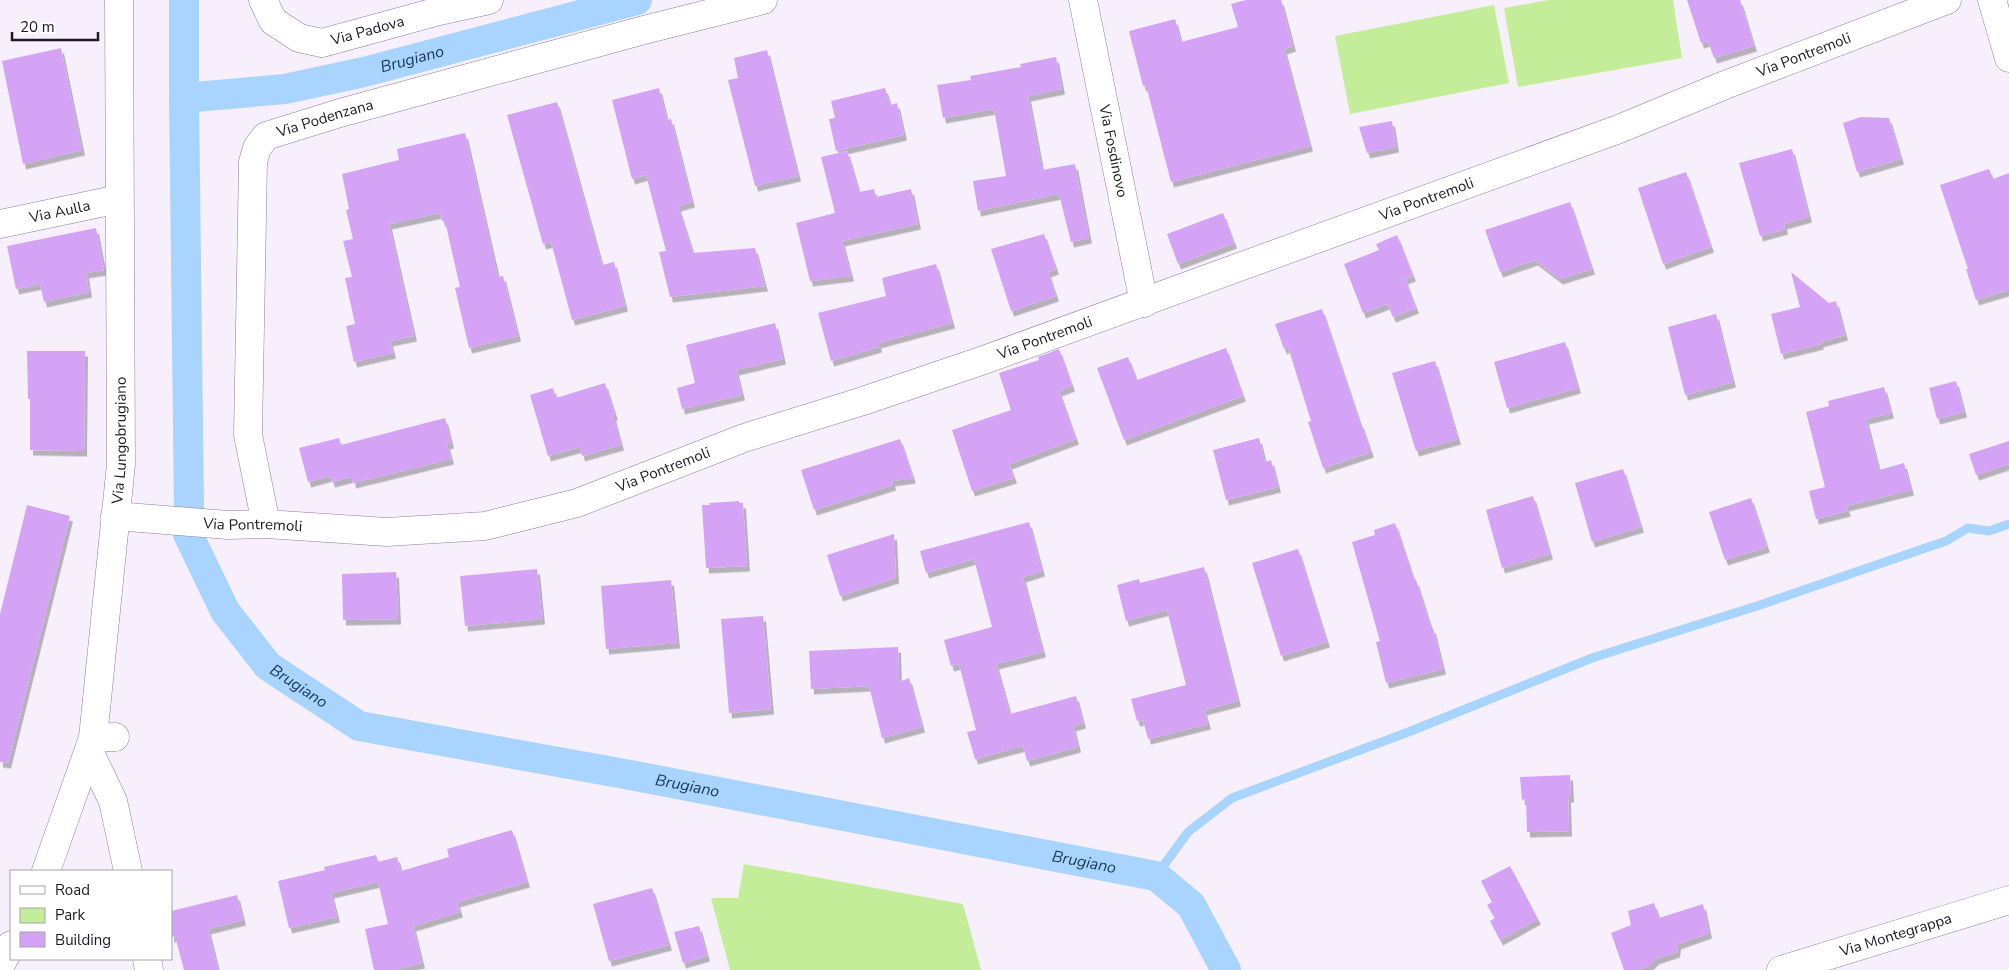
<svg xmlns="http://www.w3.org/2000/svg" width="2009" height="970" font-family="'Nunito Sans',sans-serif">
<defs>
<filter id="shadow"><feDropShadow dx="3" dy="5.5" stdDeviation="0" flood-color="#0004"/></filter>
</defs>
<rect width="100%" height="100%" fill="#f7f0fc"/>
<g fill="#c4ed9a">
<path d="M1549 0H1673L1682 58 1518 87 1504 8Z"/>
<path d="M1494 5 1509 83 1350 114 1335 36Z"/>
<path d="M744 864 963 904 981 970H730L711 898H738Z"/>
</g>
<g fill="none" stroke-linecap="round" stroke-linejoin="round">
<path stroke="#a8d4fe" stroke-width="9" d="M1156 876 1188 832 1232 798 1411 731 1592 658 1760 605 1946 541 1968 528 1989 531 2009 524"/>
<g stroke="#a8d4fe" stroke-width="30">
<path d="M184 0V98L189 510"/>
<path id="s1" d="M184 98 285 89 364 72 637 0"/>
<path id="s2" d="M188 534 225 611 268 666 359 726 625 774 1156 876 1191 905 1226 970"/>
</g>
</g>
<g fill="#d4a3f5" filter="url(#shadow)">
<path d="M1246 0H1281L1293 46 1284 49 1310 146 1171 182 1146 85 1143 86 1129 31 1175 19 1181 42 1238 27 1231 4Z"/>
<path d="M1687 0H1740L1754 46 1714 58 1708 41 1701 43Z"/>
<path d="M61 48 82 150 23 164 2 61Z"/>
<path d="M767 50 798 176 755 186 728 80 738 78 734 58Z"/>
<path d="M1056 57 1062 89 1028 96 1042 170 1075 164 1089 238 1071 242 1059 194 978 211 973 181 1006 176 994 109 943 118 937 85 971 80 970 76 1021 67 1020 64Z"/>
<path d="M659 88 667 120 671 119 692 202 678 206 693 253 755 248 765 286 670 297 659 252 666 251 646 175 632 179 612 100Z"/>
<path d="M885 88 890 105 897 103 904 135 836 151 829 119 835 118 831 101Z"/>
<path d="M557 102 602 265 614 262 625 306 572 320 551 242 543 244 507 115Z"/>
<path d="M1861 117 1889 118 1901 159 1857 172 1843 123Z"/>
<path d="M1392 121 1396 147 1367 153 1359 127Z"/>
<path d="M465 133 498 277 503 276 518 336 469 348 455 288 460 287 445 221H442L440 213 389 224 414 336 390 341 393 353 354 362 346 326 355 324 345 278 352 277 343 241 353 239 346 210 349 209 342 174 399 160 397 149Z"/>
<path d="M1792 149 1809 217 1784 224 1785 229 1760 236 1739 163Z"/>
<path d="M847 151 859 192 874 189 876 197 911 189 918 224 842 241 851 276 810 281 796 223 835 213 821 157Z"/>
<path d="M1989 169 1993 179 2009 173V290L1976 300 1966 269H1968L1940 185Z"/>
<path d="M1686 172 1711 247 1663 264 1638 188Z"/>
<path d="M1570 202 1592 269 1560 279 1535 260 1500 272 1485 230Z"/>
<path d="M1223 213 1234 243 1178 264 1167 234Z"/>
<path d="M96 228 104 270 86 273 89 292 44 302 40 284 16 289 7 246Z"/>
<path d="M1044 234 1056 269 1048 272 1056 296 1011 311 991 249Z"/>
<path d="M1397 235 1413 276 1405 279 1416 308 1393 317 1387 304 1363 313 1344 264 1379 250 1376 244Z"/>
<path d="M936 264 952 323 878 343 879 347 831 361 818 313 886 296 882 278Z"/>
<path d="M1791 272 1829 303 1836 301 1845 335 1820 342 1821 344 1781 354 1771 314 1800 307Z"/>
<path d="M1322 309 1360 423H1361L1371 452 1323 468 1308 422 1311 421 1288 347 1284 349 1275 324Z"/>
<path d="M1716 314 1733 382 1685 395 1668 327Z"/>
<path d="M775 323 783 359 736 370 742 395 682 409 677 388 695 383 686 345Z"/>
<path d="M1565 342 1578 388 1507 408 1494 362Z"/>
<path d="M1226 348 1243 396 1124 440 1097 368 1128 357 1137 380Z"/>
<path d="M1059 349 1072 386 1059 391 1076 439 1009 464 1014 478 972 491 952 430 1011 410 999 373 1039 360 1038 357Z"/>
<path d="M27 351H85L84 451 30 450V399H28Z"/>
<path d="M1435 361 1458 439 1416 451 1392 373Z"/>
<path d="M1956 381 1964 412 1937 419 1929 388Z"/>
<path d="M605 383 615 415H613L621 445 582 456 580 447 548 456 530 395 553 388 556 398Z"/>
<path d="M1884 387 1891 413 1866 419 1879 470 1904 463 1911 490 1846 506 1848 511 1816 519 1809 491 1825 487 1806 412 1829 406 1828 401Z"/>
<path d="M445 418 451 443 447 444 451 459 353 483 352 477 332 482 330 476 308 482 299 448 339 438 341 445Z"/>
<path d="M1259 438 1265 462 1271 460 1278 487 1226 500 1213 450Z"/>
<path d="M900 439 913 478 892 481 893 485 814 510 801 470Z"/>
<path d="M2009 441V464L1976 475 1969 454Z"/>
<path d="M1623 469 1641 527 1592 542 1575 483Z"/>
<path d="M1533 496 1550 554 1502 568 1486 510Z"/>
<path d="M1751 498 1767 547 1725 560 1709 512Z"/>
<path d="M739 501V503H743L747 566 706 568 702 505H710L709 503Z"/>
<path d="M27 505 70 516 8 763 0 762V614Z"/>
<path d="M1029 522 1042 571 1023 577 1043 652 996 664 1010 714 1076 696 1083 723 1073 726 1078 747 1027 761 1023 746 975 759 967 732 976 730 959 664 951 666 944 640 992 627 974 559 926 573 920 551Z"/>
<path d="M1395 523 1414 580H1416L1431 628H1433L1443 669 1386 683 1376 642 1380 641 1352 542 1375 535 1374 530Z"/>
<path d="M894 534 896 578 840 596 827 555Z"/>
<path d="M1298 549 1327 642 1281 656 1252 563Z"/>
<path d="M1204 567 1238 701 1204 710 1208 724 1148 739 1143 720 1137 721 1131 699 1186 685 1167 610 1126 621 1117 585 1139 579 1140 583Z"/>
<path d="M537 569 542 619 465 626 460 576Z"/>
<path d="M396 572 398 619 343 620 342 574Z"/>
<path d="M671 580 677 643 606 649 601 586Z"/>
<path d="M763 616 771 709 729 713 721 619Z"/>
<path d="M898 647 899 682 909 678 922 727 882 738 869 686 811 689 809 651Z"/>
<path d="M1570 775 1571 797H1568L1569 831 1527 832 1526 799 1522 800 1520 777Z"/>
<path d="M512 830 527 882 457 902 460 912 413 926 422 963 393 970H374L365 929 388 924 378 882 331 893 337 917 289 928 278 881 325 870 324 867 376 855 378 862 397 857 401 871 449 857 447 849Z"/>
<path d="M1510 866 1538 919 1500 940 1490 921 1495 918 1487 905 1492 902 1481 881Z"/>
<path d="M652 888 669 945 609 961 593 904Z"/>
<path d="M237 895 243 920 208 929 218 970H184L175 936 171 937V911Z"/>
<path d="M1654 903 1659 918 1703 904 1709 933 1678 944 1677 952 1656 959 1648 967 1636 970H1624L1611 933 1631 925 1628 911Z"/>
<path d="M699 926 707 956 683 963 674 932Z"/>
</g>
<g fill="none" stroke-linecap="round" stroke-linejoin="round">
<g stroke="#8f7f9b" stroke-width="29">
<g id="minor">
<path id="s3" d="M263 0 273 21 299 38 322 43 439 11 489 0"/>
<path id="s4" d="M1083 0 1144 303"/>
<path d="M1992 0 2009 58"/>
<path id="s5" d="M0 224 119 199"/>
<path id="s6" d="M115 516 228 525 266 524 387 532 485 526 577 503 744 438 863 401 981 361 1619 129 1725 85 1947 0"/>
<path id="s7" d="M266 524 248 435 253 162 257 148 266 136 340 113 644 30 763 0"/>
<path d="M93 738 115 737"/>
<path d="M89 751 113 801 128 871"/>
<path id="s8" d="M46 871 93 738 121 464 119 0"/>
<path d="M147 959 149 970"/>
<path d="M0 966 11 945"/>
<path id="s9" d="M1781 970 2009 900"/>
</g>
</g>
<use href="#minor" stroke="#fff" stroke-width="28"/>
</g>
<g text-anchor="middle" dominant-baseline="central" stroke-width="4.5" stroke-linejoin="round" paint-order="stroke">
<g font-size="15" fill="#201924" stroke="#fff">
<text stroke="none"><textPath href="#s3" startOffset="125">Via Padova</textPath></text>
<text stroke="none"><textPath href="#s6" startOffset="1772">Via Pontremoli</textPath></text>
<text stroke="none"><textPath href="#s7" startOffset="455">Via Podenzana</textPath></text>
<text stroke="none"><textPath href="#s4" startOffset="154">Via Fosdinovo</textPath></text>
<text stroke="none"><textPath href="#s6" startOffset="1368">Via Pontremoli</textPath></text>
<text stroke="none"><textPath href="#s5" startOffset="61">Via Aulla</textPath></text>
<text stroke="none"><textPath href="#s6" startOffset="962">Via Pontremoli</textPath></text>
<text stroke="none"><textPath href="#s8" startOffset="440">Via Lungobrugiano</textPath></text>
<text stroke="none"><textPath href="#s6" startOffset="558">Via Pontremoli</textPath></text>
<text stroke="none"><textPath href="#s6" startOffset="138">Via Pontremoli</textPath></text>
<text stroke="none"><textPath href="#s9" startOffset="120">Via Montegrappa</textPath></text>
</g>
<g font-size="16" font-style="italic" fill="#193955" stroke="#fff">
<text stroke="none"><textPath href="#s1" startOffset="232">Brugiano</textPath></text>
<text stroke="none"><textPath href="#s2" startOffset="192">Brugiano</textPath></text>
<text stroke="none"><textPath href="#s2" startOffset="598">Brugiano</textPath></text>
<text stroke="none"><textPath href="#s2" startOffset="1002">Brugiano</textPath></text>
</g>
</g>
<rect x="10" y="870" width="162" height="90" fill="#ffffff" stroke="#a6a3a7"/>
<rect x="20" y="886" width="25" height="8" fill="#ffffff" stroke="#a6a3a7"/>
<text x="55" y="895" font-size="15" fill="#201924">Road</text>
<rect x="20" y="908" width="25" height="15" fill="#c4ed9a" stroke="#a6a3a7"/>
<text x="55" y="920" font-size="15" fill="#201924">Park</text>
<rect x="20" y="932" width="25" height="15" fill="#d4a3f5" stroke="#a6a3a7"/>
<text x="55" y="945" font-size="15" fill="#201924">Building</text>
<path d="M12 32v8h86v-8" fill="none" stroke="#201924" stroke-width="2.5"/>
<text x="20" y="32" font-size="15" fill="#201924" stroke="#ffffff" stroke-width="4" paint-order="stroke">20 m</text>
</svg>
